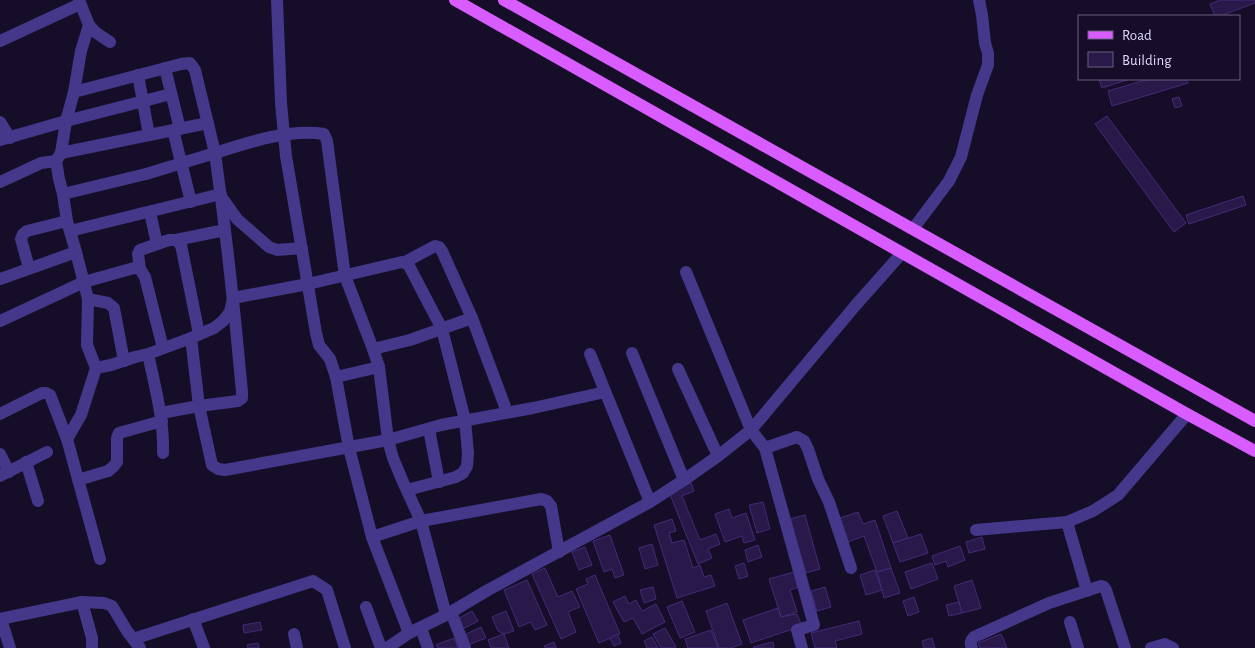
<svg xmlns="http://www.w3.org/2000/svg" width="1255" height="648" font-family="'Alegreya Sans',sans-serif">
<rect width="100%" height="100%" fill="#160e28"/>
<g fill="#29194a" stroke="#432a77">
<path d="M1220 0H1255V3L1220 16H1215L1210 4Z"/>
<path d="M1104 79H1130L1102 88 1099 80Z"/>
<path d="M1149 79H1186L1188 83 1112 106 1108 91Z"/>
<path d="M1179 97 1182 106 1175 108 1172 99Z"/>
<path d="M1107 116 1186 223 1174 232 1095 124Z"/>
<path d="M1243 196 1246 205 1189 224 1186 215Z"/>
<path d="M691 483 694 491 682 496 700 540 716 534 720 544 708 549 712 558 698 564 669 492Z"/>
<path d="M763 502 770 529 757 533 749 505Z"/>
<path d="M729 509 732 518 746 513 755 540 744 543 742 536 725 542 715 514Z"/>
<path d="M897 511 908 538 893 543 883 516Z"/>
<path d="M858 512 863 524 875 520 891 568 877 572 864 536 848 542 840 518Z"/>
<path d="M805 515 820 569 806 573 790 519Z"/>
<path d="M672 519 676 531 669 533 672 543 684 540 693 568 700 565 704 577 711 575 715 586 677 598 654 525Z"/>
<path d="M921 534 928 553 900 562 893 543Z"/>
<path d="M610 535 624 575 615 578 612 569 604 572 593 541Z"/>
<path d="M982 537 985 549 969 553 966 542Z"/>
<path d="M652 544 658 565 645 569 639 548Z"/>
<path d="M758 545 762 557 748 562 745 550Z"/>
<path d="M960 546 965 560 948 567 946 561 935 565 932 556Z"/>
<path d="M585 547 592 565 579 570 572 552Z"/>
<path d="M744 563 748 576 739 579 735 566Z"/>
<path d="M932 563 938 579 911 589 905 572Z"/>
<path d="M545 568 558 597 572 591 580 607 568 612 576 632 561 639 532 574Z"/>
<path d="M891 568 900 593 884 598 877 572Z"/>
<path d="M875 570 882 590 866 595 860 575Z"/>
<path d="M794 572 799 587 790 590 797 612 781 617 769 579Z"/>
<path d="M595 575 620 634 599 643 576 589 588 584 586 579Z"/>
<path d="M527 580 547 625 535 630 531 622 519 627 504 590Z"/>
<path d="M972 580 981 608 962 613 954 586Z"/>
<path d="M653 587 656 599 644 603 640 590Z"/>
<path d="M825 587 831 607 817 611 811 591Z"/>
<path d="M625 596 629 604 636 600 642 611 656 604 665 622 642 634 633 618 624 622 613 602Z"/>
<path d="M914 597 919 612 908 616 903 601Z"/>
<path d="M682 601 695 632 680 638 667 607Z"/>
<path d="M959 602 962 613 949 616 946 605Z"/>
<path d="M727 603 742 644 731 648H719L706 611Z"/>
<path d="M778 608 781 617 797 614 802 626 751 643 743 620Z"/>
<path d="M472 611 478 621 461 630 456 620Z"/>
<path d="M506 611 514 631 504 634 498 631 492 617Z"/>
<path d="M859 621 862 634 835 641 837 648H815L811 633Z"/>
<path d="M260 622 262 630 244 633 243 625Z"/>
<path d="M481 627 486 638 468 645 464 635Z"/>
<path d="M665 628 676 647 674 648H661L653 634Z"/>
<path d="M711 630 718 648H688L685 639Z"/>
<path d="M504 634 509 648H491L488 640Z"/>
<path d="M617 634 621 643 614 646 610 638Z"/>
<path d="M1001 634 1007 648H980L978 643Z"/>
<path d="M652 637 658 648H647L644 641Z"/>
<path d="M454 638 458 648H438L436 645Z"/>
<path d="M932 638 935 648H924L922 641Z"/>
<path d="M554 642 556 648H545L544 646Z"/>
<path d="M773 642 774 648H754L753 647Z"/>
<path d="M258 643 259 648H248L247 645Z"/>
</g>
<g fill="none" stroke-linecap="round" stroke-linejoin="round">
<g stroke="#453789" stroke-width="12">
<path d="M79 0 89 25 95 32 110 42"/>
<path d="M277 0 281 103 286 156 316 333 319 345 330 359 336 377 349 448 372 537 409 633"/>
<path d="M0 41 80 4"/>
<path d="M165 68 180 129"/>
<path d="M138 75 149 135"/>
<path d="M0 122 10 138"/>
<path d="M173 130 191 202"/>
<path d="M0 140 66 121 171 94"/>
<path d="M61 153 208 123"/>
<path d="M0 182 41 163 56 161"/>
<path d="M63 194 146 174 215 153 195 70 190 63 181 64 74 92"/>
<path d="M222 198 237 219 269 247 277 250 302 248"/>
<path d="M150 212 157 244"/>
<path d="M913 229 949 181 961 157 977 95 988 65V53L985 43 982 15 979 0"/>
<path d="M70 231 221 194"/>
<path d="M176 240 225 230"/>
<path d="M405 262 435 246 439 247 442 251 472 318 507 412"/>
<path d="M29 268 21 239 23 234 27 231 67 221"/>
<path d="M140 269 138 254 140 250 169 240H176L181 245 199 334"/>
<path d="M686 272 751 430 765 448 814 625 797 630 802 648"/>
<path d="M0 279 76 252"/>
<path d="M88 299 108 303 114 308 124 361"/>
<path d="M0 321 84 282 134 268 140 269 145 277 163 348"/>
<path d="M191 338 199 406 212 465 218 469 225 470 388 440 441 425 533 408 605 392"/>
<path d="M373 349 410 340 472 318"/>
<path d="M632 353 684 480"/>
<path d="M148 354C155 387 164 419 163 453"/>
<path d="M590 354 650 502"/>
<path d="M96 368 111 365 135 357 148 354 191 338 214 328 223 321 230 312 233 298 308 284 402 262 408 264 442 329 465 420 468 453 467 466 463 473 456 477 407 490"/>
<path d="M678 369 718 456"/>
<path d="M336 377 379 367"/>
<path d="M161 413 199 406 238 401 242 398V392C235 312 226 233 215 153 247 143 291 128 324 134L327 141 345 276 373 349 379 367 388 440 393 458 403 482 421 521 446 615"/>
<path d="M0 414 42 393H46L50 395 67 439 100 559"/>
<path d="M429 429 439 482"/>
<path d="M67 439 81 415 96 368 87 345 88 299 76 252 67 221 63 194 59 179 56 161 61 153 66 121 74 92 81 51 89 25"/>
<path d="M765 448 797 437 804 441 808 449 818 479 829 502 851 568"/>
<path d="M0 454 9 472"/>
<path d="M26 462 38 501"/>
<path d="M0 476 47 452"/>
<path d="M78 480 108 471 113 467 117 462V438L119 433 162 421"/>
<path d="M1067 522 1087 591"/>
<path d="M976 530 1067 522 1093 511 1118 495 1187 414"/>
<path d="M372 537 421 521 541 499 547 501 551 506 559 552"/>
<path d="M82 602 92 638V648"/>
<path d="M366 607 381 648"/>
<path d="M451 612 465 648"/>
<path d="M0 619 82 602 104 603 112 606 127 631 140 648"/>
<path d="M1 619 10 648"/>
<path d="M193 619 204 648"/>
<path d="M1070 622 1078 648"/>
<path d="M421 628 428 648"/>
<path d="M294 634 297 648"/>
<path d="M133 639 313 581 327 590 345 648"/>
<path d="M387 648 409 633 446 615 488 590 650 502 684 480 718 456 751 430 855 306 902 253"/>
<path d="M972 648C970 643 970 641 974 637L1049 603 1101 586 1104 587 1106 590 1125 648"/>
<path d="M1151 648 1165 644 1173 648"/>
</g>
<g stroke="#d85cff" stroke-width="12">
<path d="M455 0 1187 414 1255 451"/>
<path d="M504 0 1255 421"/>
</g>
</g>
<rect x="1078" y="15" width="162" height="65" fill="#160e28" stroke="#665e7e"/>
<rect x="1088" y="31" width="25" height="8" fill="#d85cff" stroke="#665e7e"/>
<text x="1122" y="40" font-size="15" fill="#dfd5ff">Road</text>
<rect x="1088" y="52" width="25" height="15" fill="#29194a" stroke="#665e7e"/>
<text x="1122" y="65" font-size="15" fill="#dfd5ff">Building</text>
</svg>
